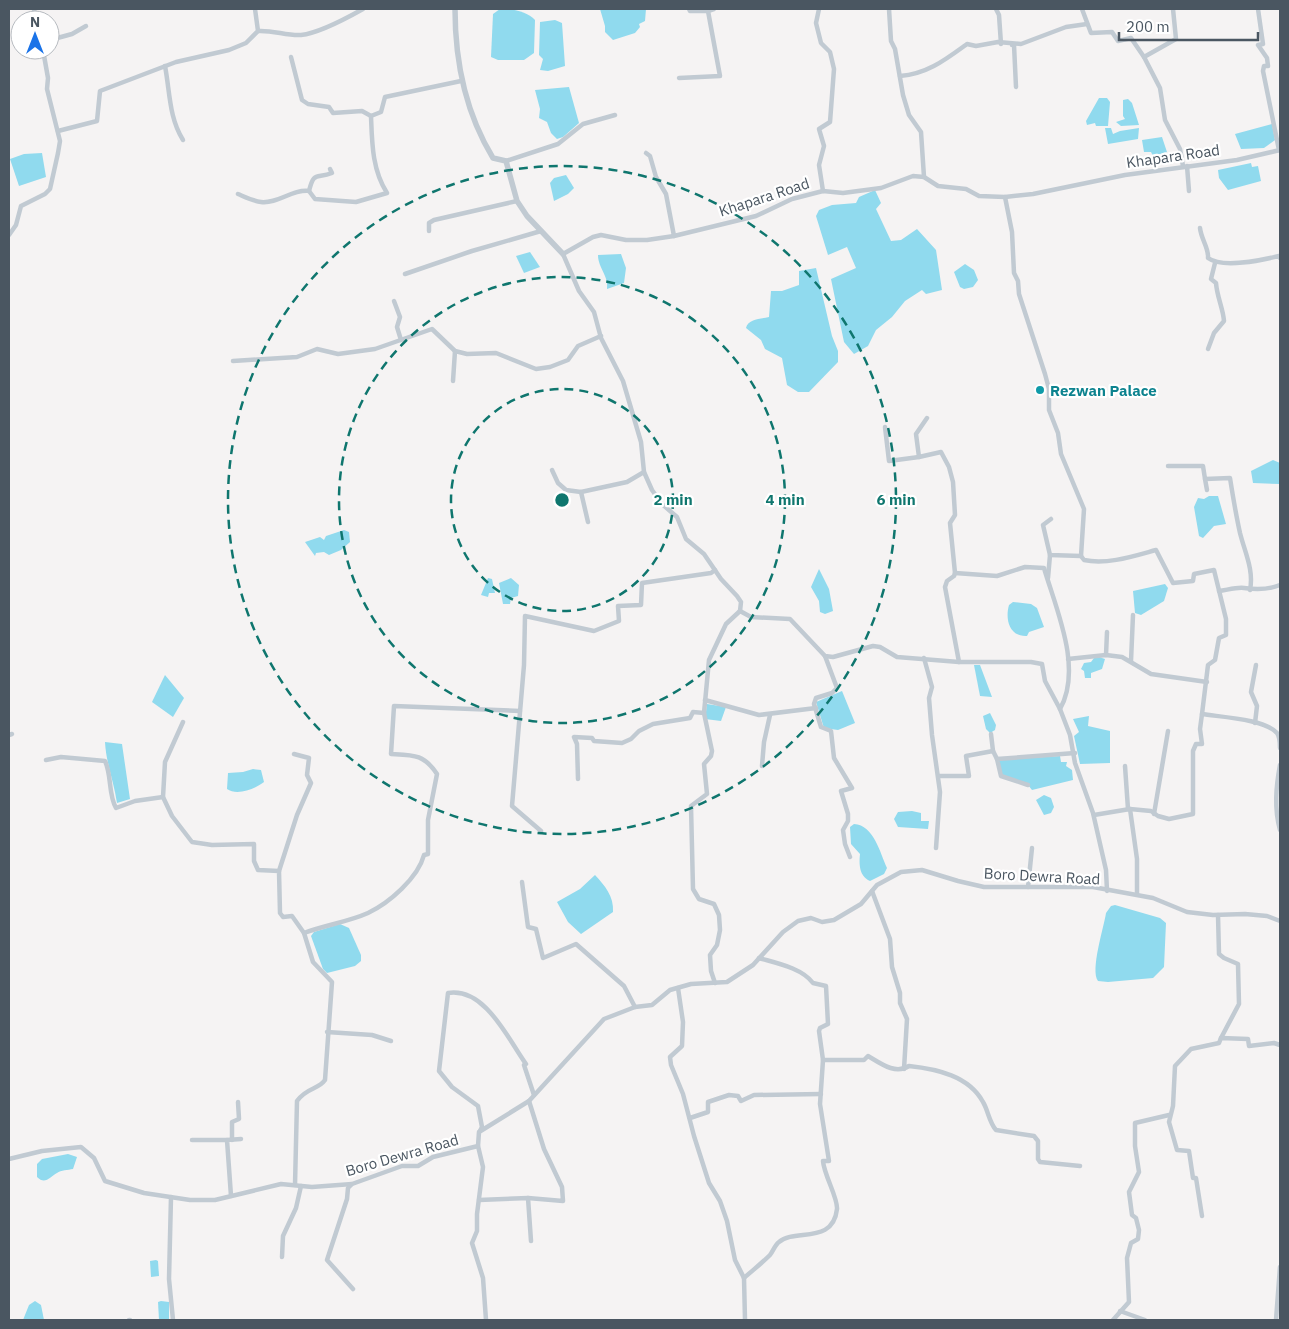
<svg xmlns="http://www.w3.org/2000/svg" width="1289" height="1329" font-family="'IBM Plex Sans',sans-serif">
<rect width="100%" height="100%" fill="#f5f3f3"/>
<g fill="#90daee">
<path d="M500 9C511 8 528 12 535 20L534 53 524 60H498L491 57 493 14Z"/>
<path d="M600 9H646L645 21 639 24 640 27 635 33 613 40 605 32V26Z"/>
<path d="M555 20 562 23 565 66 548 71 540 70 543 59 539 55 540 22Z"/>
<path d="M569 87 579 123 563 137 557 139 551 133 547 122 539 118 540 109 535 90Z"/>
<path d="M1099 98H1107L1110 102 1108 126H1096L1095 123 1087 125 1086 121Z"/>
<path d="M1128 99 1132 103 1139 125 1121 126 1116 122 1125 119 1123 116V100Z"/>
<path d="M1272 124 1275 140 1264 148 1241 149 1235 134Z"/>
<path d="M1105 128H1111L1113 134 1120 131 1139 128 1138 139 1108 144Z"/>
<path d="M1162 137 1167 152 1153 156 1151 152H1144L1142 140Z"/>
<path d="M42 153 46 177 19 186 10 159 24 154Z"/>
<path d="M1251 163 1252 167 1258 166 1261 181 1228 190 1219 178 1218 170Z"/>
<path d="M566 175 574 188 568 194 554 201 550 183 554 178Z"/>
<path d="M875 190 881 203 876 209 891 241 901 240 917 229 936 250 942 290 926 294 922 290 905 301 892 317 876 330 868 346 854 354 844 342 831 279 856 268 847 247 828 255 816 216 819 210 832 205 856 203 859 197Z"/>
<path d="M530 252 540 267 524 273 516 256Z"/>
<path d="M621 254 626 268 624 283 607 289C609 276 598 268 598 255Z"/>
<path d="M965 264 974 270 978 280 973 287 964 289 960 287 954 272Z"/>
<path d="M816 268 832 336 838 351V362L809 392H798L787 385 782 358 765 349 761 340 746 328C748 319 760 319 769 317L771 291H782L799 285V271Z"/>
<path d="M1273 460 1280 463V484L1253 483 1251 471Z"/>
<path d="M1209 496H1218L1226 524 1214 526 1203 538 1199 536 1194 507 1198 498 1204 499Z"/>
<path d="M344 530 349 532 350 542 341 550 329 555 324 552 316 553 315 556 305 542 320 537 324 540 326 536Z"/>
<path d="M819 569 829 589 833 611 825 614 820 612 819 601 811 587Z"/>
<path d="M488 578 492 579 495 593H489L488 597 481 595Z"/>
<path d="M511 578 519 585 518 596 511 598 510 604H503L499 583Z"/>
<path d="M1165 584 1168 588 1164 601 1141 615 1135 613 1133 591Z"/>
<path d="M1013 602 1031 604 1037 608 1044 627 1029 632 1027 636C1009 637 1005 619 1009 605Z"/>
<path d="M1099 657 1105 659 1102 669 1091 673V678H1085L1084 671 1081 669 1084 663 1091 662 1094 658Z"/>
<path d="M974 665H980L992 697 980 696Z"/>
<path d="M165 675 184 698 173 717 152 702Z"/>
<path d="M842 691 855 723 838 730 824 728 816 702Z"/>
<path d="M707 704 726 707 721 721 705 719Z"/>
<path d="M990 713 996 725 995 730 990 733 986 729 983 716Z"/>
<path d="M1089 716 1088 726 1110 731V763L1080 764 1074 736 1079 732 1073 719Z"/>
<path d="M105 742 122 744 130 799 117 803C114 782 106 763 105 742Z"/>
<path d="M1060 756 1061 762H1067L1066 766 1072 770 1073 780 1032 790 1028 785 1002 776 998 760Z"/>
<path d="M253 769 261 770 264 782C255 789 237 796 227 789L228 773 243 772Z"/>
<path d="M1044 795 1051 798 1054 807 1051 813 1044 815 1036 800Z"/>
<path d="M912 811 921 813V821H929L928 829 898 827 894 819 898 812Z"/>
<path d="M854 824C874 825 880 853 887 868L884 874 870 881C859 876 859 864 860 854L851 844 850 827Z"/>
<path d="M595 875C605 886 614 896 613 912L581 934 568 922 557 902 580 889Z"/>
<path d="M1115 905 1160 918 1166 923 1164 967 1153 978 1108 982 1098 981C1090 970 1104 927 1106 913L1111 906Z"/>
<path d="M340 924 349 928 361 955V961L355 966 327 973 323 969 311 936 314 932Z"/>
<path d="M68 1154 77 1157 73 1169C68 1170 61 1170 57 1173 50 1177 45 1185 37 1177V1164L42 1159Z"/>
<path d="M156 1260 158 1261 159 1276 151 1277 150 1261Z"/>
<path d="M35 1301 41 1305 44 1320H23L29 1305Z"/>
<path d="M161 1301 169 1302V1320H159L158 1302Z"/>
</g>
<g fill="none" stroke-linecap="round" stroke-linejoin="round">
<g stroke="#c1cad2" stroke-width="4.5">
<path d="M34 9 36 20"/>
<path d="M689 9 690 11H708L714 9"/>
<path d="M819 9 816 23 821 43 830 52 834 69 830 122 819 129 824 146 819 165 823 191"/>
<path d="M889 9 891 41 895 49 903 95 909 115 921 132 924 177"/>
<path d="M996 9 999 15 1001 44"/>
<path d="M1082 9 1091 33 1112 32 1118 41 1131 38 1144 57 1160 88 1165 120 1180 149 1183 166"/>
<path d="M1258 9 1263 44 1258 45 1267 58 1268 66H1264L1263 71 1279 150"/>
<path d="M258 31C273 30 287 36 301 35 320 33 347 18 363 9"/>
<path d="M50 40 72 34 86 26"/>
<path d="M1012 45H1014L1016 87"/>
<path d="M291 57 302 100 308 104 329 107 333 113 362 111 371 116"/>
<path d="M1144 57 1176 39 1173 9"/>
<path d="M165 66C170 92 169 118 183 140"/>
<path d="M900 76C927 74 945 60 967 44L976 46 998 42 1021 44 1066 27 1087 24"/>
<path d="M679 78 720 76 708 11"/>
<path d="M58 131 97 121 100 91 176 62 229 50 246 43 258 31 255 9"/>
<path d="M646 153 650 156 656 177 666 194 674 236"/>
<path d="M506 161 558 144 583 124 615 115"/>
<path d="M1187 166 1189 191"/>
<path d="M309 191C314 171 316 179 332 173L330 169"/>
<path d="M238 194C245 197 253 201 261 202 278 204 292 189 309 191L315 199 356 202 387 193C372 170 372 142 371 116L381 112 385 97 461 81"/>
<path d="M1005 197 1012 232 1014 273 1018 281 1019 294 1045 374 1049 389V410L1058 433 1061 454 1084 509 1081 556 1050 555 1043 525 1051 519"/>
<path d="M1200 228C1201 239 1209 248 1208 258 1223 269 1262 260 1279 256L1280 258"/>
<path d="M429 231V223L434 220 517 201"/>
<path d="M9 235 16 225 21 206 45 194 50 189 58 153 60 141 47 89 48 78 43 50"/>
<path d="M405 274 472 251 541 231"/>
<path d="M394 301 400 317 397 327 401 340"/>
<path d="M1208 349 1214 333 1224 321C1223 308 1217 297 1216 283L1211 279 1215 263"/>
<path d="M233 361 297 357 317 349 338 354 375 349 432 329 455 351 467 354 496 353 536 369 550 367 568 360 578 346 601 336"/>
<path d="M453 381 455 351"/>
<path d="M927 418 916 434 919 457 941 452 949 467 953 482 955 515 950 523 955 573 954 576 947 581 945 587 959 662"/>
<path d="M885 427 889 461 919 457"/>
<path d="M1168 466H1203L1205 479 1230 478C1233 497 1236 515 1240 533 1245 553 1254 570 1250 590"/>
<path d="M552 470 558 483 566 490 581 492 627 482 644 472"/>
<path d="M1205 479 1207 490"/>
<path d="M581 492 588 522"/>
<path d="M1081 556 1084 560C1107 565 1134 556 1156 550L1173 583 1193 581 1194 574 1214 570 1226 619V635L1219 638 1215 660 1208 665 1202 714C1220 717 1265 719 1277 733 1280 737 1280 743 1280 748"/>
<path d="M955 573 997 576 1025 567 1044 568C1056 609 1083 668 1060 709"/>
<path d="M1048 578 1050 555"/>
<path d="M1219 591C1227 590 1237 587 1244 588 1257 590 1268 590 1280 585"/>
<path d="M740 611 741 602 737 596 721 579 704 554 686 539 677 517 662 504 652 490 644 472 641 442 623 381 601 338 594 312 579 291 563 254 593 237 601 235 626 240H647L674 236 756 216 792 199 823 191 843 193 881 188 913 176 924 177 938 186 966 189 979 196 1005 197 1033 194 1125 175 1237 160 1280 150"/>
<path d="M740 611 751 617 790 619 825 656 833 657 873 646 880 647 897 657 959 662H1031L1042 664 1045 681 1060 709 1070 735 1075 763 1093 813 1106 870 1107 891"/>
<path d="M1106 655 1107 632"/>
<path d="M825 656 837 688 832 693 816 698 814 704 821 727 831 731 834 758 852 788 841 791 848 814V821L843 830 845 844 850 857"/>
<path d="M924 658 932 687 929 698 932 735 940 792 936 848"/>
<path d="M1068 659 1106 655 1122 657 1151 674 1207 682"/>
<path d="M1131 661 1133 615"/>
<path d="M705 700 759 715 816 708"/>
<path d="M183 722 165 762 163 797 172 816 192 842 212 845 254 844V861L258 870 279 871 280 913 283 917 292 916 304 933 313 962 332 982 325 1080C318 1090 307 1087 297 1101L295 1185"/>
<path d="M1255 723 1257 706 1251 692 1256 665"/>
<path d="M991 734 993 751"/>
<path d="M9 735 12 734"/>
<path d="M46 760 61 757 105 761C112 776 108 794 116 808L135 801 163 797"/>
<path d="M1280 765C1276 787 1274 808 1280 830"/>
<path d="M762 766 764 742 770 715"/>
<path d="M1125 766 1128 809"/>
<path d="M939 776H969L966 756 993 751 997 759"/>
<path d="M578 779 577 744 574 737 592 738 594 741 622 743 631 739 639 731 653 724 690 718 693 712 704 713"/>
<path d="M1028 785 1001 776 997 759 1075 753"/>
<path d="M1130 809 1151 811 1158 816 1169 819 1193 814V751L1196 744H1202L1200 729 1202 714"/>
<path d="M1154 814 1168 731"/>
<path d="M1094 815 1130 809 1137 859V894"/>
<path d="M541 831 512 806 524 665 525 616 594 631 619 621 618 606 641 605 642 583 711 573 715 570"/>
<path d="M279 871 297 815 311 783 307 775 309 758 294 754"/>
<path d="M522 882 528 927 536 929 543 958 576 944 624 986 635 1007"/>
<path d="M1028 887 1032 848"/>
<path d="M872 891 890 939 892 967 900 993V1003L907 1019 904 1069"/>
<path d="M1218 915 1219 954 1224 958 1238 964 1239 1004 1221 1038"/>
<path d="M304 933C325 925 348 922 368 913 389 903 418 878 424 855L428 854V820L437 774C424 754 413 755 391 754L394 706 520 711"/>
<path d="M759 958C776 963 802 968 813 983L826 986 828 1024 820 1028 819 1031 823 1060H864L868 1056C880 1063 895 1075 909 1066 937 1069 969 1076 983 1102 988 1110 989 1122 996 1130L1034 1136 1038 1141V1159L1040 1162 1080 1166"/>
<path d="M715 983 711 971 710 955 717 945 720 930 719 915 714 904 699 899 693 889 691 806 707 794 704 764 711 756 712 751 704 713 709 660 726 624 740 611"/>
<path d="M678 988 683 1022 682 1046 670 1057 671 1065 683 1094 694 1136 709 1183 720 1201 727 1221 735 1260 744 1278 745 1320"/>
<path d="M327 1032 372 1035 391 1041"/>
<path d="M690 1118 708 1112V1102L729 1095 738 1096 741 1101 754 1095 821 1094"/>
<path d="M480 1131 482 1127 478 1106 452 1087 439 1071 448 993C485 987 508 1039 526 1064L524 1065 534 1095"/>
<path d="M192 1140H227"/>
<path d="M232 1140V1122L239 1119 238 1102"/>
<path d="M478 1146 483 1167 477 1214V1231L472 1243 483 1278 486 1320"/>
<path d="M9 1159 42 1151 81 1147 94 1158 105 1181 144 1193 190 1200H215L281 1184 312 1187 352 1184 402 1166H418L433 1157 478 1146 479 1132 529 1101 604 1019 635 1007 652 1005 670 990 691 984 727 982 753 965 783 932 798 921 811 918 822 922 834 920 861 904 877 885 901 872 922 870 958 881 984 887H1093L1153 898 1187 912 1213 915 1245 914 1267 916 1280 921"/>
<path d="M351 1185 348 1188 347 1199 327 1260 353 1289"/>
<path d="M231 1196 227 1140 241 1139"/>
<path d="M171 1197 169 1279 173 1320"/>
<path d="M528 1198 563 1201 562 1187 544 1149 529 1101"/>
<path d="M479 1200 528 1198 531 1241"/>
<path d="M1202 1216 1196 1178H1193L1189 1151 1177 1150 1169 1122 1173 1106 1175 1066 1191 1049 1219 1043 1221 1038 1248 1039 1249 1046 1274 1043 1280 1045"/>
<path d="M282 1257 283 1236 296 1208 301 1186"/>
<path d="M744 1278C753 1270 762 1263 770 1255 773 1251 775 1245 779 1242 795 1228 833 1245 837 1209 838 1198 824 1175 823 1161H829L820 1104 823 1060"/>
<path d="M1120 1311 1145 1320"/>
<path d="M129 1320H130"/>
<path d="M1113 1320 1129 1302 1127 1258 1131 1243 1138 1239 1139 1230 1136 1218 1132 1215 1129 1192 1139 1172 1135 1146V1123L1169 1115"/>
<path d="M1276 1320 1280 1267"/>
</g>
<path stroke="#c1cad2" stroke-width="5.5" d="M455 9C455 62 465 112 493 158L506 161 517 201 527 216 563 254"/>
</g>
<g fill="none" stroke="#0f766e" stroke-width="2.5" stroke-dasharray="9 6">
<circle cx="562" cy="500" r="111"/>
<circle cx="562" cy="500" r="223"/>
<circle cx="562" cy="500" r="334"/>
</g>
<circle fill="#0f9aa8" stroke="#fff" stroke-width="2" cx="1040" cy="390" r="5"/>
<g text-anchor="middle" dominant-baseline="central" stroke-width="4.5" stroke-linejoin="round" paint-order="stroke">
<g font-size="15" fill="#4a5661" stroke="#fff">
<text transform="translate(1173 156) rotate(-8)">Khapara Road</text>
<text transform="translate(764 197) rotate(-18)">Khapara Road</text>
<text transform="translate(1042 876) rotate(3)">Boro Dewra Road</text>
<text transform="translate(402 1155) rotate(-16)">Boro Dewra Road</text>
</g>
<g font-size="15" font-weight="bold" fill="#0d838f" stroke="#fff" text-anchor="start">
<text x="1050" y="390">Rezwan Palace</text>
</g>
</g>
<circle cx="562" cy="500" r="8" fill="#0f766e" stroke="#fff" stroke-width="2.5"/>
<g font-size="15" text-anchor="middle" font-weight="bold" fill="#0f766e" stroke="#fff" stroke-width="4.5" stroke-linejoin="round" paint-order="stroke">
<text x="673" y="505">2 min</text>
<text x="785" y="505">4 min</text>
<text x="896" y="505">6 min</text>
</g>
<rect width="1289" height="1329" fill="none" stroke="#4a5661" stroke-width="20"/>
<g transform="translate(35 35)"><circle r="24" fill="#ffffff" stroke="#b7bbc0"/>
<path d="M0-4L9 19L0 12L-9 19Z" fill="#1a73e8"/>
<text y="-8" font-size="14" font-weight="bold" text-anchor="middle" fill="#4a5661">N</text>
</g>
<path d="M1119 32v8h139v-8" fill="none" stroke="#4a5661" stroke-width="2.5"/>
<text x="1126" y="32" font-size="15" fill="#4a5661" stroke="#ffffff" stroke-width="4" paint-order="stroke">200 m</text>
</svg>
